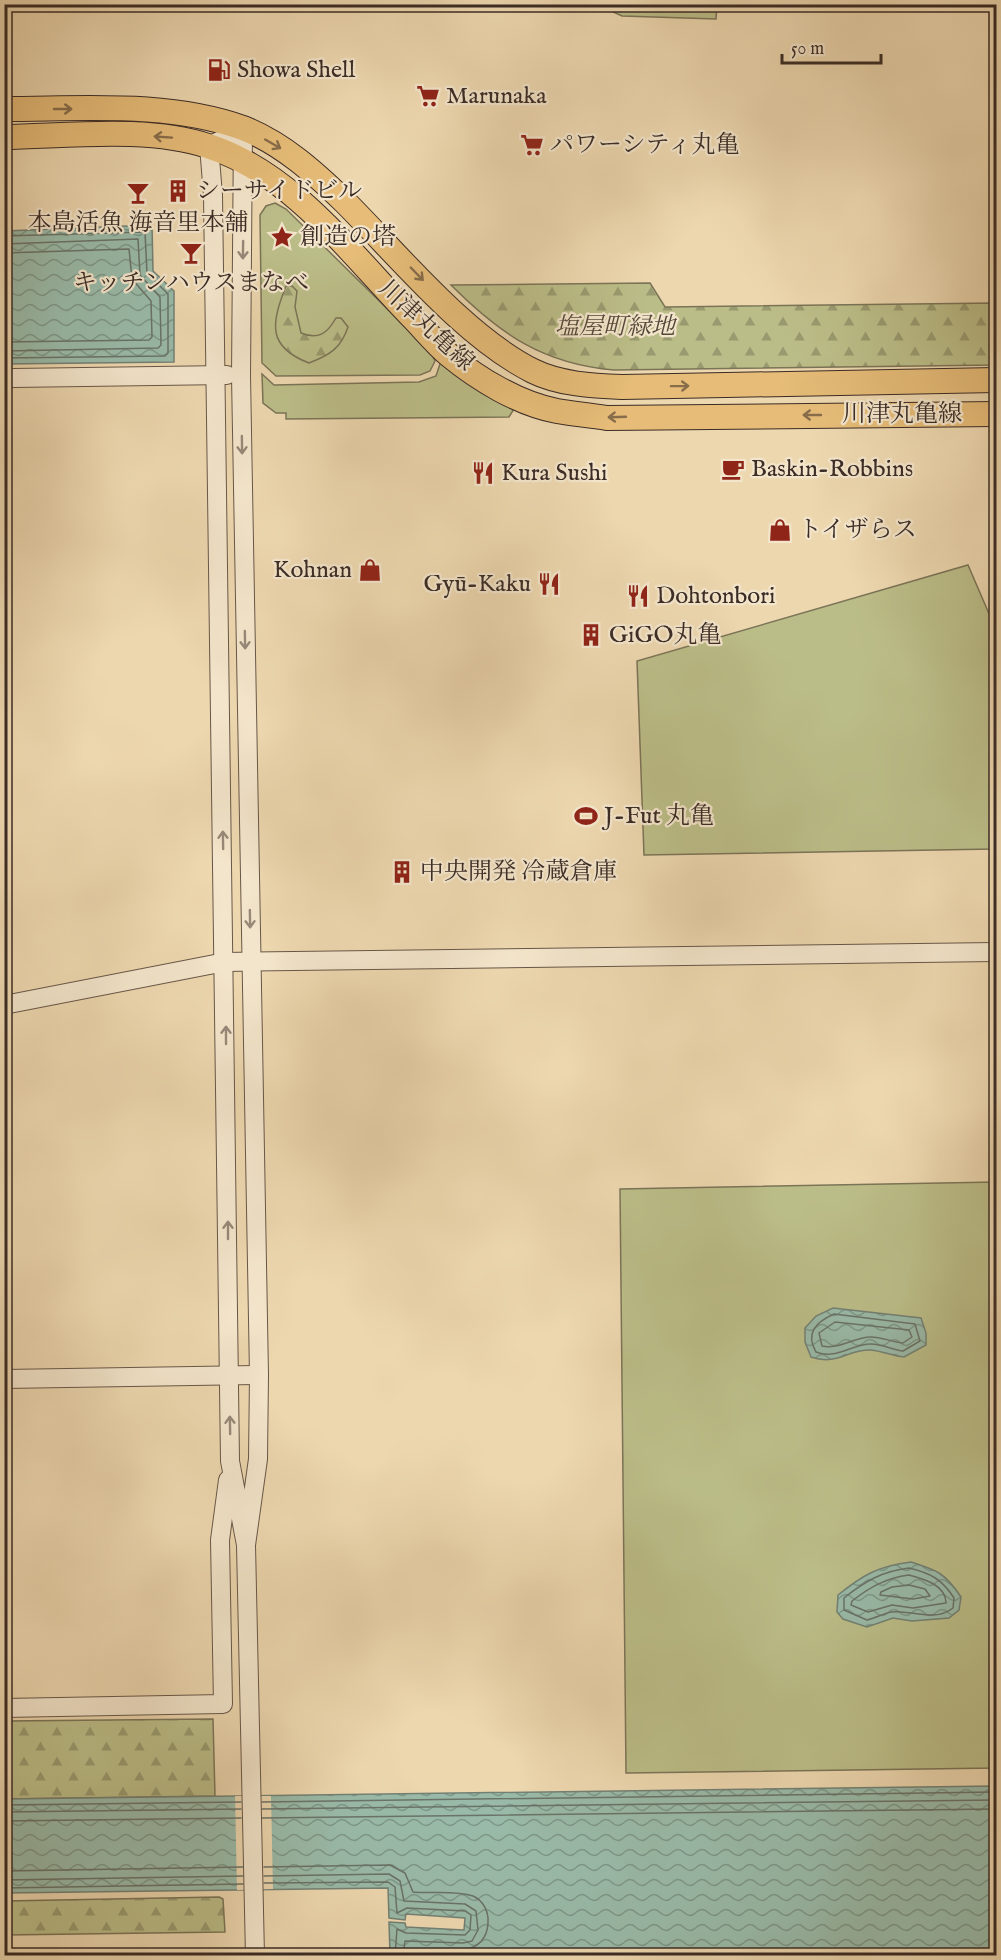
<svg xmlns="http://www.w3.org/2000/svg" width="1001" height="1960" font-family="'IM FELL English','Noto Serif JP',serif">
<defs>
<pattern id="forest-firs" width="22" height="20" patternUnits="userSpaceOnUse" patternTransform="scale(1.5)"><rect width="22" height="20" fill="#bbbd88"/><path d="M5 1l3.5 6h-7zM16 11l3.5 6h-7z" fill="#999a6f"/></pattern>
<pattern id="water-waves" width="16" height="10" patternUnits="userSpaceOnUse" patternTransform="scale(1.5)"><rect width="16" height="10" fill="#99baa8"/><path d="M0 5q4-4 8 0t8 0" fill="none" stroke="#7e9789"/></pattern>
</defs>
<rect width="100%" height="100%" fill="#edd7af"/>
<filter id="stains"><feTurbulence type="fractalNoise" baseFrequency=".00333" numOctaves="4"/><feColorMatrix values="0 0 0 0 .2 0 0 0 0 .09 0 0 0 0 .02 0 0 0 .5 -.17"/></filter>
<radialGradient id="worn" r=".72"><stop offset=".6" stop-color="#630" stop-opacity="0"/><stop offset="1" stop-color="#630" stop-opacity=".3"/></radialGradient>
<g fill="#bbbd88" stroke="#7b7457" stroke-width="1.5">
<path d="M598 5H717L716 19 622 16Z"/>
<path d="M275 203 286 209 430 351 435 361 430 371 420 375 276 376 262 363 260 215 266 206Z"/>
<path d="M442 358 514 409 509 417 286 419V413H276L263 403 262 374 274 385 419 382 436 376Z"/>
<path d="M968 565 996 630V845L994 849 644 855 637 661Z"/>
<path d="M996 1182V1768L626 1773 620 1189Z"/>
</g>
<g fill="url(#forest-firs)" stroke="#7b7457" stroke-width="1.5">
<path d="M650 283 665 307 996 303V365L614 370C543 364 500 334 451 285Z"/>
<path d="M286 286H292L297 291 295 307 301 333C318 340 327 334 336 318H341L348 327C341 348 330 355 309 363 267 347 271 324 286 286Z"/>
<path d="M213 1719 215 1796 5 1799V1721Z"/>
<path d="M219 1897 223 1899 225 1932 5 1935V1901Z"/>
</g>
<g fill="url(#water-waves)" stroke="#738174" stroke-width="1.5">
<path d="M152 225 153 271 174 291V362L5 364V231Z"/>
<path d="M833 1308 921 1318 926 1333V1345L904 1357C893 1356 882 1351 871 1350 847 1349 838 1366 811 1357L805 1342V1328L816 1316Z"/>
<path d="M911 1562C937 1570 945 1573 961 1597L959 1610 949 1618 912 1621 893 1618 867 1627 843 1619 837 1612 838 1595C863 1575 878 1566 911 1562Z"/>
<path d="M996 1786V1955H390L389 1922 405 1923 406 1927 464 1930 465 1918 406 1914 405 1920 389 1918 388 1888 5 1893 4 1799Z"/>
</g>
<path fill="#edd7af" d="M235 1796H271L273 1889 237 1890Z"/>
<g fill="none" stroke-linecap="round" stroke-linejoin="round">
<g stroke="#6a7367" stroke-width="1.5">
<path d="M4 236 145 232 147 273 168 294V353L165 356 4 358"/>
<path d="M4 244 138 239 140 275 160 297 161 345 158 348 4 351"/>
<path d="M4 253 129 249 132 279 151 301 152 337 149 340 4 342"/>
<path d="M834 1314 915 1324 920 1341 903 1351C893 1350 882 1344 871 1344 851 1344 837 1360 816 1352 805 1333 816 1322 834 1314Z"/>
<path d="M835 1322 909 1330 912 1337 903 1343C891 1342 880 1336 869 1337 853 1338 837 1350 822 1346L819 1333Z"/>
<path d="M909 1568C930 1573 942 1579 954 1598L953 1608C934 1623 910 1609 891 1612 883 1614 875 1618 867 1620L844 1610V1598C865 1581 883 1571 909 1568Z"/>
<path d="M909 1575C924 1579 946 1585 946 1603L913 1608 892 1605 868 1612 851 1605 852 1601C870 1587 886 1578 909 1575Z"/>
<path d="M909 1585 925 1589 930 1596 913 1599 880 1595 881 1592 892 1587Z"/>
<path d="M262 1802 996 1792"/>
<path d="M4 1805 241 1802"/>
<path d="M262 1809 996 1800"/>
<path d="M4 1812 241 1809"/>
<path d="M262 1818 996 1809"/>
<path d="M4 1821 241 1818"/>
<path d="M264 1867 390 1865 405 1873 413 1892C431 1894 455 1890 473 1896 481 1900 487 1908 488 1918 490 1960 445 1951 415 1950L412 1956"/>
<path d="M4 1871 243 1867"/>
<path d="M264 1876 389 1874 400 1881 404 1901 465 1904 476 1911 478 1930 472 1941 463 1943 405 1941 403 1956"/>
<path d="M4 1880 243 1876"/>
<path d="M264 1883 388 1882 395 1887 397 1913 407 1908 465 1911 471 1915 470 1930 465 1935 406 1933 397 1929 395 1956"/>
<path d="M4 1888 243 1884"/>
</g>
<g stroke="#685748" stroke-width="20">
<g id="minor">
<path d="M13 378 227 375"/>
<path d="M4 1005 225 962 996 952"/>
<path d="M4 1379 259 1375"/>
<path d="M246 1545 230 1461 213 195 209 146 243 129 241 376 259 1375 258 1459 246 1545 255 1956"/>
<path d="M4 1708 223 1704 220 1540 228 1480"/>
</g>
</g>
<g stroke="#3b2c26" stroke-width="26">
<g id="major">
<path d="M4 109C83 109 167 101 243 128 282 143 315 173 345 202 399 256 465 337 533 371 559 384 593 386 622 387L996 380"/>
<path d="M4 137C68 136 148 126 208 146 292 173 351 254 411 316 423 328 435 343 449 355 478 379 519 404 557 411 573 414 590 415 607 418L996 414"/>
</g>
</g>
<use href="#minor" stroke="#f3e5cb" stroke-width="18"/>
<use href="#major" stroke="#e6bc78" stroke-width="24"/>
</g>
<defs><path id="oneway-shaft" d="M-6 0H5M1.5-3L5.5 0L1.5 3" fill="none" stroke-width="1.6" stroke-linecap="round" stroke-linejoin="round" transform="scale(1.5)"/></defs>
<g stroke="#886d4b">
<use href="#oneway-shaft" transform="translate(63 109)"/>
<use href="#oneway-shaft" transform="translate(163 137) rotate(-176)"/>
<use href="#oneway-shaft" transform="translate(273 144) rotate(30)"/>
<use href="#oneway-shaft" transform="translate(417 274) rotate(46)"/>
<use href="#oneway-shaft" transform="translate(680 386) rotate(-1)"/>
<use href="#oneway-shaft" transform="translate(812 415) rotate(180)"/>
<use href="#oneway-shaft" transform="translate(617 417) rotate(178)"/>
</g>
<g stroke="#978878">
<use href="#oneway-shaft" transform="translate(243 250) rotate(91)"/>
<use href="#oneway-shaft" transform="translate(242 445) rotate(89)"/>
<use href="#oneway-shaft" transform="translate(245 640) rotate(89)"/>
<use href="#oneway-shaft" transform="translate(223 840) rotate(-91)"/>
<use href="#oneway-shaft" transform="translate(250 919) rotate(89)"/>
<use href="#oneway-shaft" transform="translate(226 1035) rotate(-90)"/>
<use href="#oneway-shaft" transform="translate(228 1230) rotate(-90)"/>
<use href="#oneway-shaft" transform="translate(230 1425) rotate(-91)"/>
</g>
<defs>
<g id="fuel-bare" transform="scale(1.8)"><path d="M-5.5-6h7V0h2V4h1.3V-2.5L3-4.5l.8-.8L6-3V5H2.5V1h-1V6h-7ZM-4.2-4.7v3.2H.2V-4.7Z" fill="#8f2418" stroke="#f3e5cb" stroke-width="2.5" paint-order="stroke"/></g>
<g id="supermarket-bare" transform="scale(1.8)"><path d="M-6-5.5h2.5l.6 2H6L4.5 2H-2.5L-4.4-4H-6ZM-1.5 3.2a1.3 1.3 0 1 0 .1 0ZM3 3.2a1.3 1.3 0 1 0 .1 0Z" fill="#8f2418" stroke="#f3e5cb" stroke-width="2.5" paint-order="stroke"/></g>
<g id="building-bare" transform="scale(1.8)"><path d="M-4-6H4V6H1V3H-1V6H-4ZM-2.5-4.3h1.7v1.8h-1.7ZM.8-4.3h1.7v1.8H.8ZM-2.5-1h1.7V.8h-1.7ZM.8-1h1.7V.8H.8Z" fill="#8f2418" stroke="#f3e5cb" stroke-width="2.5" paint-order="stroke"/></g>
<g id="bar-bare" transform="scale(1.8)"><path d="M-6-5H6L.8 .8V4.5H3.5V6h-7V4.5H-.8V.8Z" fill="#8f2418" stroke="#f3e5cb" stroke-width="2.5" paint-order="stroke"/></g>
<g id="sight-bare" transform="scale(1.8)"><path d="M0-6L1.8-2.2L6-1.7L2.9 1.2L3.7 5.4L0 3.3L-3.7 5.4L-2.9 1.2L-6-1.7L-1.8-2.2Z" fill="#8f2418" stroke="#f3e5cb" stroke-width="2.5" paint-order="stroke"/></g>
<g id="cafe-bare" transform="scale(1.8)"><path d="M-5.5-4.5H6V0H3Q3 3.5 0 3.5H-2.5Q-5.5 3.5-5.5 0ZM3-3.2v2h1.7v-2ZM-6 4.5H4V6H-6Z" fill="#8f2418" stroke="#f3e5cb" stroke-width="2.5" paint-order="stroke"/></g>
<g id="restaurant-bare" transform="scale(1.8)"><path d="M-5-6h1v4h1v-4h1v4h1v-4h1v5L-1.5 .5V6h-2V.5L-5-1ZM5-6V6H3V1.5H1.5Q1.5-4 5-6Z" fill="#8f2418" stroke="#f3e5cb" stroke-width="2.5" paint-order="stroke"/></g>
<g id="shop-bare" transform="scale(1.8)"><path d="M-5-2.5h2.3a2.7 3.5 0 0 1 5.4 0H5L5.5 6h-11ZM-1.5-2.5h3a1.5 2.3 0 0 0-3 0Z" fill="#8f2418" stroke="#f3e5cb" stroke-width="2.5" paint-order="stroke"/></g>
<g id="stadium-bare" transform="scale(1.8)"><path d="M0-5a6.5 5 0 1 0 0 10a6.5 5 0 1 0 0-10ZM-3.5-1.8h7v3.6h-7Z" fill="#8f2418" stroke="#f3e5cb" stroke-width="2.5" paint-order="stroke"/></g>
</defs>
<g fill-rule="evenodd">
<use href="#fuel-bare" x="219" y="70"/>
<use href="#supermarket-bare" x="428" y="96"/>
<use href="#supermarket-bare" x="532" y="145"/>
<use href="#building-bare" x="178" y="191"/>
<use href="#bar-bare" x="138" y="193"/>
<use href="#sight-bare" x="282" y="237"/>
<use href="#bar-bare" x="191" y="253"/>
<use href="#cafe-bare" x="733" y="469"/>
<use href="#restaurant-bare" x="483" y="473"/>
<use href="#shop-bare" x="780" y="530"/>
<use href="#shop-bare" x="370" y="570"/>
<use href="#restaurant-bare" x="549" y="584"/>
<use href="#restaurant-bare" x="638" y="596"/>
<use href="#building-bare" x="591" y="635"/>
<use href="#stadium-bare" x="586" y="816"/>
<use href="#building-bare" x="402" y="872"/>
</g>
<g text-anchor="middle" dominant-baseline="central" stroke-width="4.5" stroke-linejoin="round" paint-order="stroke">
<g font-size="24" fill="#3b2c26" stroke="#f3e5cb" text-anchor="start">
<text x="237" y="70">Showa Shell</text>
<text x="446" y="96">Marunaka</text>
<text x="550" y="145">パワーシティ丸亀</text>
<text x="196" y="191">シーサイドビル</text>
<text x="138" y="223" text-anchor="middle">本島活魚 海音里本舗</text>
<text x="300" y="237">創造の塔</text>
<text x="191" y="283" text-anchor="middle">キッチンハウスまなべ</text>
<text x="751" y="469">Baskin-Robbins</text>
<text x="501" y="473">Kura Sushi</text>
<text x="798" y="530">トイザらス</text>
<text x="352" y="570" text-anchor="end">Kohnan</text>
<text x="531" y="584" text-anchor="end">Gyū-Kaku</text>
<text x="656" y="596">Dohtonbori</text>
<text x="609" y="635">GiGO丸亀</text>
<text x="604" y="816">J-Fut 丸亀</text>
<text x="420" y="872">中央開発 冷蔵倉庫</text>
</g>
<g font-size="24" fill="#3b2c26" stroke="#f3e5cb">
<text transform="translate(426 326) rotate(43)">川津丸亀線</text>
<text x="902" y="414">川津丸亀線</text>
</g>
<g font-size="24" font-style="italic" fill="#55493a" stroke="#f3e5cb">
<text x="615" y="327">塩屋町緑地</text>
</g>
</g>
<rect width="1001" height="1960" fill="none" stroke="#edd7af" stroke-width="24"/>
<rect x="6" y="6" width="989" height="1948" fill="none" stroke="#3b2c26" stroke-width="3"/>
<rect x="12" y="12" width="977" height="1936" fill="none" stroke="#3b2c26" stroke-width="1.5"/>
<path d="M782 54v9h99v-9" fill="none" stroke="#3b2c26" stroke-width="3"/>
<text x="791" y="54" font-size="18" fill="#3b2c26" stroke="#f3e5cb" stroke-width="4.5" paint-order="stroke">50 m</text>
<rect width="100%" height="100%" filter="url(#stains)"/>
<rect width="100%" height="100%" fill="url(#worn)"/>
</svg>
